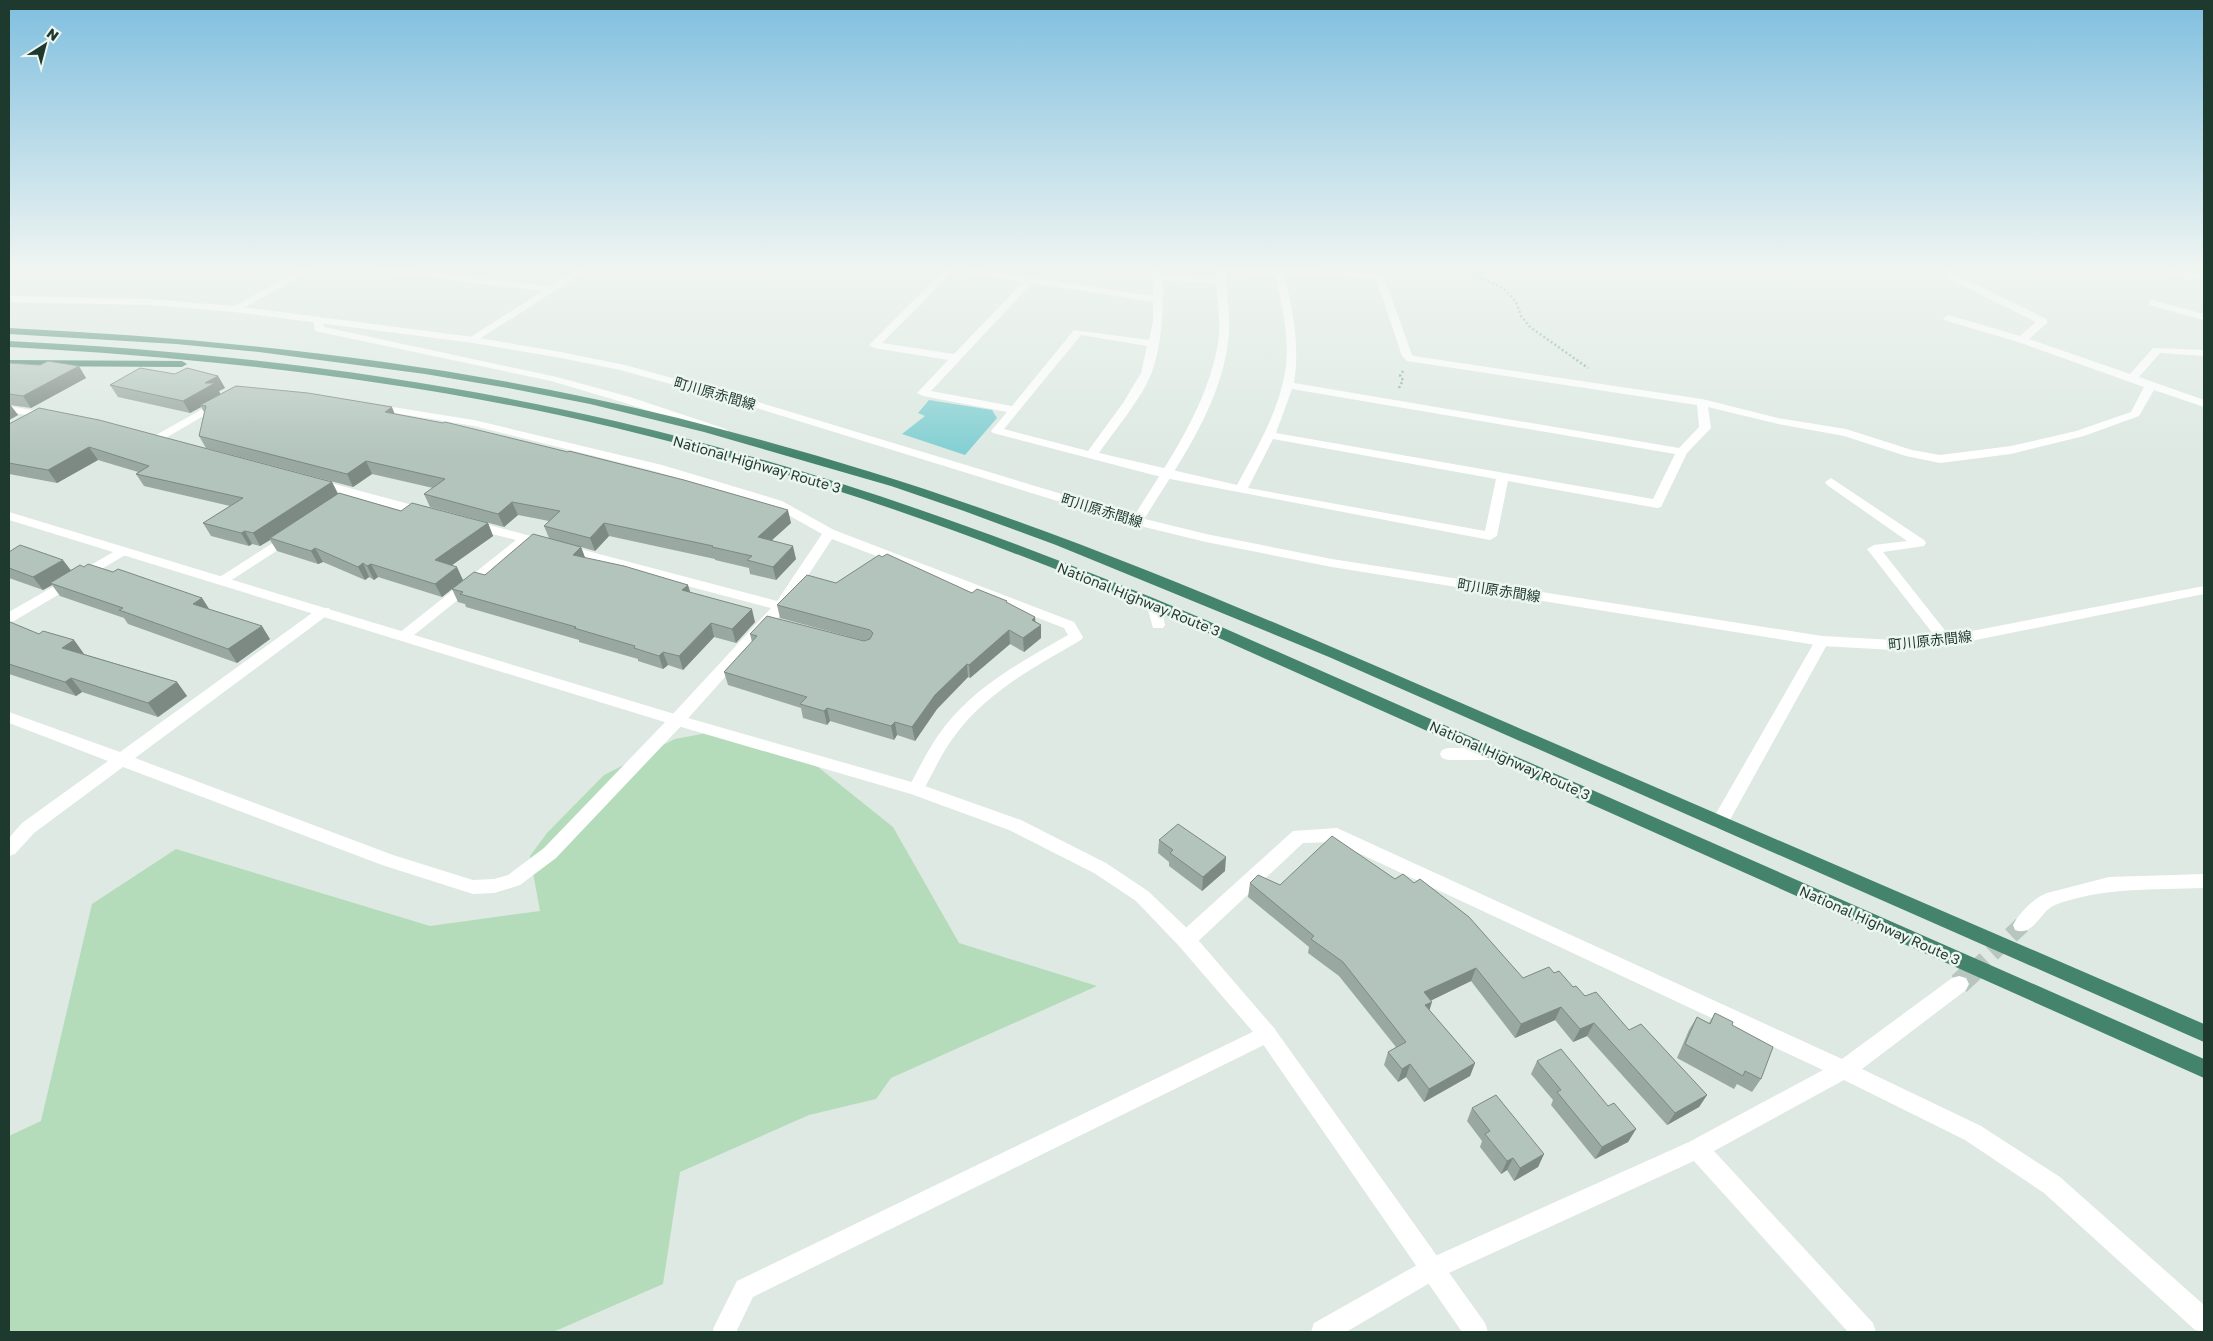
<svg xmlns="http://www.w3.org/2000/svg" width="2213" height="1341" font-family="'Golos Text','Noto Sans JP',sans-serif">
<rect width="100%" height="100%" fill="#dde9e2"/>
<g fill="#b4dcba">
<path d="M1261 267H1387L1384 273Z"/>
<path d="M712 732 808 759 893 827 959 943 1097 986 891 1078 876 1099 809 1115 680 1172 663 1284 553 1332H9V1136L41 1121 92 904 176 849 430 926 540 911 530 856 547 833 604 775 675 739Z"/>
</g>
<path fill="#82cfd2" d="M929 400 992 410 997 418 965 455 902 434 925 416 918 413Z"/>
<g fill="none" stroke-linecap="round" stroke-linejoin="round">
<path stroke="#b7c6be" stroke-width="17" stroke-dasharray="17 9" stroke-linecap="butt" d="M1973 971 2022 925"/>
<path stroke="#b7c6be" stroke-width="22" stroke-dasharray="22 11" stroke-linecap="butt" d="M1959 984 1974 970"/>
<g stroke="#7cae98" stroke-width="2.5" stroke-dasharray="2 2.5" stroke-linecap="butt">
<path d="M1455 267 1503 288 1516 302 1521 316 1530 327 1588 368"/>
<path d="M1399 388 1403 380 1400 376 1403 371"/>
</g>
<g fill="#fff" fill-rule="evenodd">
<path d="M1153 599 1160 603 1165 625 1163 628H1153L1146 603Z"/>
<path d="M1448 748H1496L1502 750 1504 754 1502 758 1496 760H1448L1442 758 1440 754 1442 750Z"/>
</g>
<g fill="#fff" fill-rule="evenodd">
<path d="M305 267H317L238 311H230L229 309Z"/>
<path d="M364 267H391L551 286 581 267H592L473 343 468 340 469 338 543 291 369 270Z"/>
<path d="M947 267 955 269 882 343 954 354 1023 282 968 273 963 267 1153 296V267H1163V275L1223 278V282L1220 283 1163 281C1163 313 1162 343 1152 372 1142 398 1115 430 1099 453L1237 485C1257 448 1281 408 1286 365 1289 334 1282 303 1275 274L1221 271 1218 270 1217 267H1255L1383 274 1412 355 1414 356 1702 399 1778 418 1846 429 1912 450 1940 455 2011 446 2076 431 2131 412 2144 387 2018 342 1944 320 1943 318 1948 315 2020 336 2036 322 1947 278 1942 267H1952L1954 274 2047 319V323L2029 339 2130 374 2153 348 2204 350V356L2160 353 2139 377 2204 400V407L2154 390 2139 416 2084 436 2011 454 1940 463 1906 456 1844 436 1778 424 1708 407 1711 428 1687 453 1661 507 1657 508 1508 481 1497 536 1490 540 1165 478 993 433 991 431 1007 412 923 396 917 393 948 360 874 348 869 345ZM1284 274 1376 279 1402 356 1407 361 1697 405 1699 427 1679 448 1294 383C1300 345 1293 311 1284 274ZM1032 283 1153 302V322L1149 340 1074 330 1012 406 931 391ZM1081 335 1147 346 1141 373 1123 403 1088 451 1004 429ZM1292 389 1675 454 1653 499 1276 433ZM1273 439 1496 479 1485 531 1248 488Z"/>
<path d="M2154 267H2168L2189 274 2204 271V277L2188 280Z"/>
<path d="M2152 300 2204 314V320L2149 305V301Z"/>
<path d="M318 316 323 319 324 327 557 377 630 397 726 429 728 431 726 433H718L622 402 551 381 315 331 313 319Z"/>
<path d="M222 398 228 401 226 403 157 443 153 444 147 440Z"/>
<path d="M374 404 474 420 662 465 782 501 834 530 1074 622 1083 637 1081 640C1036 666 988 691 956 734 942 752 933 773 922 793L916 795 910 793 908 789C919 768 930 745 945 726 977 685 1023 661 1068 635L1064 628 832 539 786 609 683 724 556 858 520 885 514 887 494 893 473 894 382 865 123 767 34 833 15 854 9 856V838L22 823 108 761 9 723V712L120 752 319 608H329L331 611 329 614 135 758 393 855 473 880 494 879 508 875 544 848 671 716 771 608 528 544 409 639H399L397 636 399 633 516 540 468 528 467 525 468 522H478L777 601 822 534 774 507 654 471 474 426 370 409 368 407Z"/>
<path d="M9 406 49 413 55 416 49 419 9 412Z"/>
<path d="M1831 478 1924 540 1926 543 1924 546 1883 552 1951 638 1953 641 1951 644H1941L1867 549 1874 545 1907 541 1827 485 1825 482Z"/>
<path d="M316 479 431 510 432 513 426 517 312 486 310 483 312 480Z"/>
<path d="M290 532 295 533 297 536 295 539 227 583H217L215 580Z"/>
<path d="M122 547 129 551 127 554 14 621 9 622V612Z"/>
<path d="M1822 636 1827 638 1829 641 1726 827 1720 829 1714 827 1711 822 1714 817 1815 641 1817 638Z"/>
<path d="M1337 828 1842 1059 1952 978 1959 976 1966 978 1969 984 1966 990 1862 1069 1981 1126 2060 1177 2204 1305V1332L2195 1330 2044 1193 1965 1140 1844 1080 1714 1151 1873 1323 1876 1332H1848L1694 1161 1440 1277 1346 1332H1311L1314 1323 1424 1261 1689 1142 1823 1070 1335 842 1303 843 1193 946 1186 948 1179 946 1177 940 1179 934 1293 831Z"/>
<path d="M2204 874V888C2154 890 2102 887 2055 905 2040 911 2034 937 2015 930L2013 925C2019 913 2035 897 2047 893L2109 877Z"/>
<path d="M1267 1025 1274 1028 1277 1034 1274 1040 753 1297 737 1330 738 1332H714L713 1329 737 1281Z"/>
</g>
<g fill="#fff" fill-rule="evenodd">
<path d="M1216 267H1226C1225 292 1232 318 1228 343 1219 409 1177 466 1143 521L1142 524H1132L1131 521C1165 466 1207 409 1218 343 1222 318 1215 292 1216 267Z"/>
<path d="M9 512 681 716 922 785 1021 820 1106 863 1148 891 1193 934 1274 1028 1485 1323 1488 1332H1462L1260 1040 1179 946 1136 901 1094 873 1009 830 911 794 671 724 9 520Z"/>
</g>
<path fill="#fff" fill-rule="evenodd" d="M9 296 150 299 234 306 473 337 561 352 625 365 758 402 1141 518 1206 534 1332 559 1822 636 1894 640 1946 636 2204 586V594L1946 646 1894 650 1822 646 1332 567 1206 542 1132 524 750 406 620 370 561 358 473 343 234 312 150 305 9 302Z"/>
<g fill="#44846d" fill-rule="evenodd">
<path d="M9 328C234 339 458 364 678 418 780 444 881 473 980 508 1156 569 1327 645 1498 719 1733 821 1969 922 2204 1024V1042L1329 657 1056 545 964 511 891 486 704 432 590 404 508 388 425 374 259 352 176 344 9 334Z"/>
<path d="M9 341C213 351 416 375 615 421 816 468 1011 538 1201 618L2204 1059V1078L1190 625C1005 545 813 475 616 428 417 381 213 358 9 347Z"/>
<path d="M9 360 182 361 187 364 182 367 9 366Z"/>
</g>
</g>
<g fill="#99a9a1">
<path d="M9 363 86 378 31 408 10 405 18 415 9 420Z"/>
<path d="M175 374 218 376 225 388 219 391 220 394 395 414 791 523 772 540 796 559 776 580 750 574 749 568 715 560V559L609 536 595 551 581 547 585 558 690 593 755 622 736 643 714 637 683 670 668 665 663 669 638 661V659L579 642V640L466 607 465 604 458 602 452 589 442 597 378 577 374 580 369 577 365 580 323 562 318 564 277 551 270 540 260 546 252 544 249 546 211 536 203 523 230 506 144 486 136 474 138 472 98 460 57 483 9 474V424L332 482 338 493 401 511 488 523 493 536 452 565 463 580 485 575 549 538 544 526 549 521 518 515 504 527 430 507 424 494 433 488 372 474 353 487 206 448 199 436 204 412 201 407 190 413 118 397 110 385Z"/>
<path d="M9 552 71 570 84 567 113 572 202 598 209 609 270 639 237 663 128 624 124 618 60 596 52 585 43 590 9 578Z"/>
<path d="M836 583 972 593 1007 601V603L1041 625V638L1024 652 1010 644 970 678 968 677 937 709 915 741 897 735 894 740 830 721 827 725 803 718 801 708 728 685 724 672 752 642 750 634 865 641 780 618 777 605Z"/>
<path d="M9 622 39 634 74 640 84 654 177 682 187 696 158 717 82 692 76 696 9 674Z"/>
<path d="M1159 840 1225 871 1202 891 1169 866V862L1158 853Z"/>
<path d="M1250 883 1280 885 1523 978 1554 973 1629 1030 1707 1095 1699 1107 1667 1125 1587 1036 1573 1042 1555 1020 1515 1038 1471 981 1431 1000 1429 1010 1475 1063 1470 1076 1424 1102 1406 1077 1398 1082 1384 1065 1388 1052 1396 1047 1339 976 1308 953 1309 947 1248 897Z"/>
<path d="M1715 1013 1732 1025 1761 1079 1752 1092 1737 1084 1734 1089 1677 1058 1689 1030 1697 1017 1709 1023Z"/>
<path d="M1537 1061 1608 1106 1636 1129 1628 1142 1595 1159 1551 1105 1553 1100 1531 1074Z"/>
<path d="M1472 1108 1544 1154 1538 1167 1514 1181 1507 1170 1501 1174 1480 1147 1482 1141 1467 1121Z"/>
</g>
<g fill="#7d8983">
<path d="M79 366 86 378 31 408 23 396Z"/>
<path d="M218 376 225 388 219 391 221 396 200 405 201 407 190 413 183 401 205 383Z"/>
<path d="M9 403 18 415 9 420Z"/>
<path d="M392 407 397 420 385 412Z"/>
<path d="M89 447 98 460 57 483 48 470Z"/>
<path d="M366 461 372 474 353 487 347 474Z"/>
<path d="M332 482 338 495 270 538V540L260 546 253 533Z"/>
<path d="M512 502 518 515 504 527 498 514Z"/>
<path d="M788 510 791 523 761 550 758 537Z"/>
<path d="M488 523 493 536 441 573 435 560Z"/>
<path d="M604 523 609 536 595 551 590 538Z"/>
<path d="M245 531 252 544 249 546 241 533Z"/>
<path d="M793 546 796 559 776 580 773 567Z"/>
<path d="M581 547 586 560 573 555Z"/>
<path d="M315 548 323 562 318 564 311 551Z"/>
<path d="M63 560 73 573 50 583 52 585 43 590 33 577Z"/>
<path d="M363 563 369 577 365 580 358 567Z"/>
<path d="M371 564 378 577 374 580 367 566Z"/>
<path d="M457 567 463 580 442 597 435 584Z"/>
<path d="M688 585 692 598 682 590Z"/>
<path d="M202 598 211 612 193 604Z"/>
<path d="M752 609 755 622 736 643 732 629Z"/>
<path d="M1035 617 1036 628 1041 625V638L1024 652 1023 638 1032 620Z"/>
<path d="M711 623 714 637 683 670 679 656Z"/>
<path d="M262 626 270 639 237 663 228 649Z"/>
<path d="M1009 630 1010 644 970 678 969 665Z"/>
<path d="M74 640 84 654 62 648Z"/>
<path d="M663 652 668 665 663 669 659 656Z"/>
<path d="M967 664 968 677 937 709 915 741 912 727 935 695Z"/>
<path d="M71 678 82 692 76 696 65 682Z"/>
<path d="M177 682 187 696 158 717 148 703Z"/>
<path d="M827 708 830 721 827 725 824 711Z"/>
<path d="M895 722 897 735 894 740 891 726Z"/>
<path d="M1226 857 1225 871 1202 891 1203 877Z"/>
<path d="M1476 968 1471 981 1420 1006 1424 992Z"/>
<path d="M1432 1002 1428 1015 1425 1005Z"/>
<path d="M1561 1007 1555 1020 1515 1038 1521 1024Z"/>
<path d="M1594 1023 1587 1036 1573 1042 1580 1029Z"/>
<path d="M1475 1063 1470 1076 1424 1102 1429 1089Z"/>
<path d="M1410 1064 1406 1077 1398 1082 1402 1069Z"/>
<path d="M1707 1095 1699 1107 1667 1125 1675 1113Z"/>
<path d="M1636 1129 1628 1142 1595 1159 1602 1147Z"/>
<path d="M1544 1154 1538 1167 1514 1181 1520 1168Z"/>
<path d="M1513 1158 1507 1170 1501 1174 1507 1161Z"/>
</g>
<g fill="#b2c4bb" stroke="#7d8983">
<path d="M48 361 79 366 23 396 9 394V363L40 365Z"/>
<path d="M140 368 175 374 187 368 218 376 205 383H215L183 401 110 385Z"/>
<path d="M236 386 308 393 392 407 385 412 443 423 445 422 568 452 569 451 684 480 788 510 758 537 793 546 773 567 747 560 752 556 712 547 713 546 604 523 590 538 544 526 560 511 512 502 498 514 424 494 445 479 366 461 347 474 199 436 206 406 200 405Z"/>
<path d="M39 408 99 420 332 482 253 533 245 531 241 533 203 523 243 498 136 474 149 466 89 447 48 470 9 463V424Z"/>
<path d="M339 493 401 511 412 503 488 523 435 560 457 567 435 584 371 564 367 566 363 563 358 567 315 548 311 551 270 538Z"/>
<path d="M533 534 581 547 573 555 624 566 688 585 682 590 752 609 732 629 711 623 679 656 663 652 659 656 634 648 635 646 574 628 576 627 460 594 463 592 452 589 474 572 485 575Z"/>
<path d="M20 545 63 560 33 577 9 568V552Z"/>
<path d="M887 554 972 593 977 589 1007 601 1006 602 1035 617 1032 620 1041 625 1023 638 1009 630 969 665 967 664 935 695 912 727 895 722 891 726 827 708 824 711 800 704 807 697 724 672 757 636 750 634 767 616 864 641 870 639 873 633 870 630 777 605 807 575 836 583 879 555 882 557Z"/>
<path d="M88 564 113 572 118 569 202 598 193 604 262 626 228 649 119 610 123 608 50 583 80 565 84 567Z"/>
<path d="M9 622H10L39 634 43 631 74 640 62 648 177 682 148 703 71 678 65 682 9 664Z"/>
<path d="M1178 824 1226 857 1203 877 1170 853 1173 850 1159 840Z"/>
<path d="M1332 836 1395 879 1403 874 1414 883 1420 879 1469 917 1523 978 1549 967 1554 973 1559 971 1573 987 1576 986 1585 996 1596 992 1629 1030 1641 1024 1707 1095 1675 1113 1594 1023 1580 1029 1561 1007 1521 1024 1476 968 1424 992 1432 1002 1425 1005 1475 1063 1429 1089 1410 1064 1402 1069 1388 1052 1406 1042 1343 962 1311 939 1314 936 1250 883 1258 875 1280 885Z"/>
<path d="M1715 1013 1733 1022 1732 1025 1773 1047 1761 1079 1745 1071 1743 1076 1685 1044 1697 1017 1710 1024Z"/>
<path d="M1561 1049 1608 1106 1614 1103 1636 1129 1602 1147 1557 1092 1561 1090 1537 1061Z"/>
<path d="M1496 1095 1544 1154 1520 1168 1513 1158 1507 1161 1485 1134 1490 1131 1472 1108Z"/>
</g>
<linearGradient id="sky" x2="0" y2="1"><stop stop-color="#7fbfdf"/><stop offset="0.59" stop-color="#f0f5f2"/><stop offset="1" stop-color="#f0f5f2" stop-opacity="0"/></linearGradient>
<rect width="2213" height="455" fill="url(#sky)"/>
<g text-anchor="middle" dominant-baseline="central" stroke-width="5" stroke-linejoin="round" paint-order="stroke">
<g font-size="14" fill="#1e392e" stroke="#edf6f0">
<text transform="translate(715 393) rotate(16)">町川原赤間線</text>
<text transform="translate(757 464) rotate(16)">National Highway Route 3</text>
<text transform="translate(1102 510) rotate(17)">町川原赤間線</text>
<text transform="translate(1499 590) rotate(9)">町川原赤間線</text>
<text transform="translate(1139 599) rotate(22)">National Highway Route 3</text>
<text transform="translate(1930 640) rotate(-6)">町川原赤間線</text>
<text transform="translate(1510 760) rotate(24)">National Highway Route 3</text>
<text transform="translate(1880 925) rotate(24)">National Highway Route 3</text>
</g>
</g>
<rect width="2213" height="1341" fill="none" stroke="#1e392e" stroke-width="20"/>
<g transform="translate(45 45) rotate(36)" stroke="#edf6f0" stroke-width="4" paint-order="stroke">
<path d="M0-4L9 19L0 12L-9 19Z" fill="#1e392e"/>
<text y="-8" font-size="14" font-weight="bold" text-anchor="middle" fill="#1e392e">N</text>
</g>
</svg>
